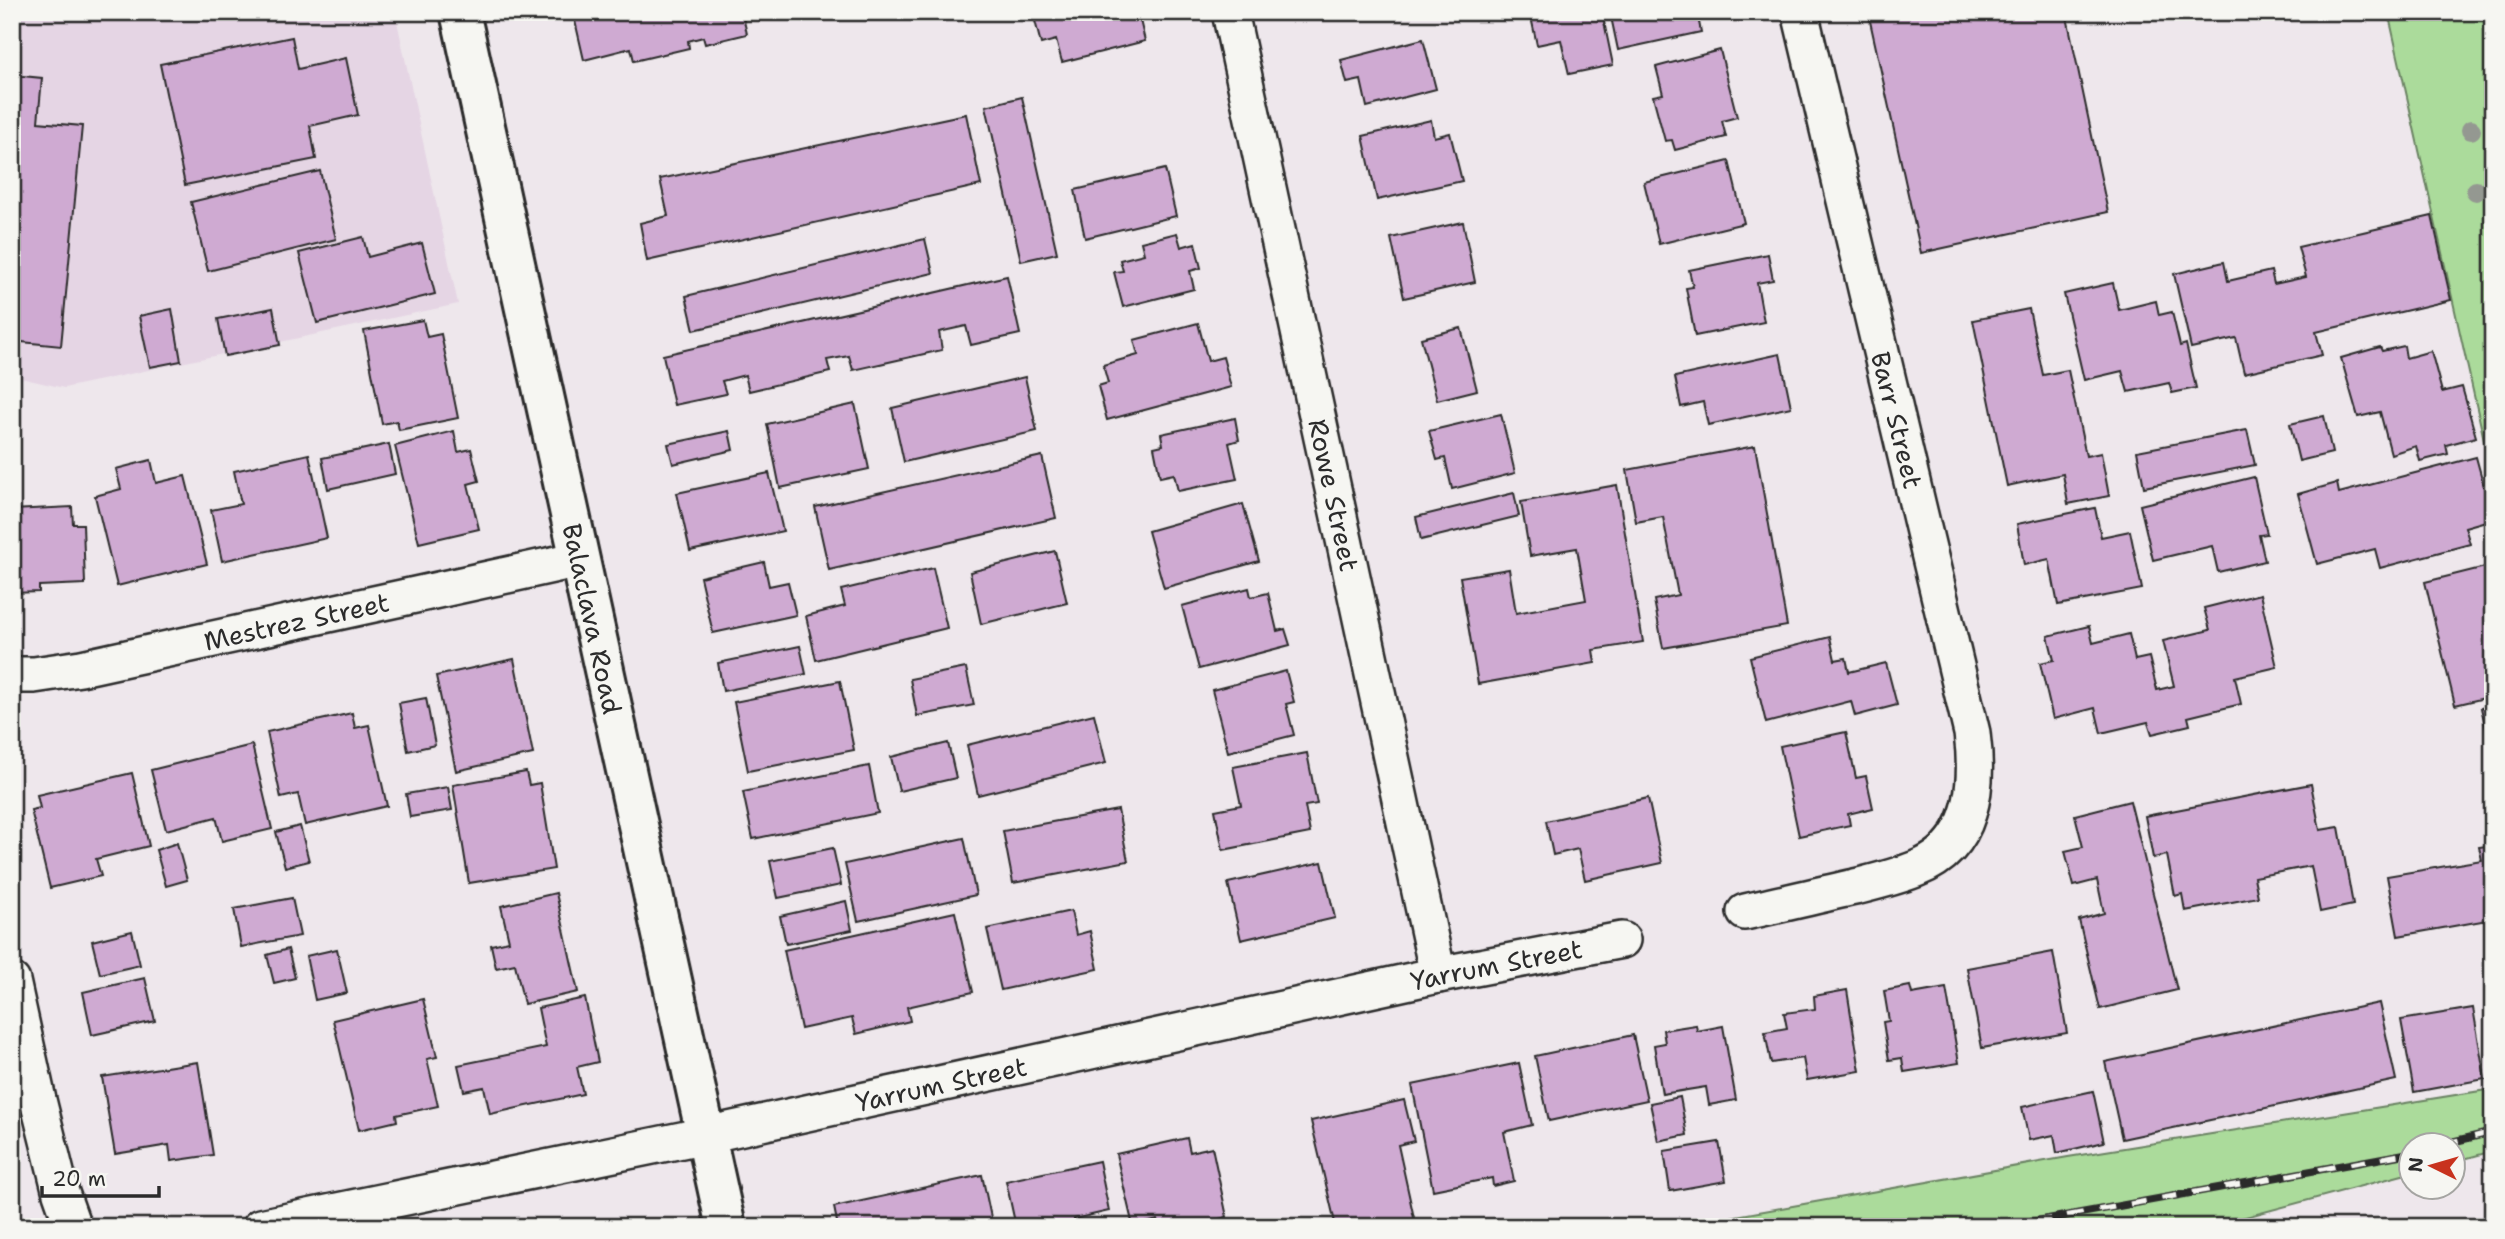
<svg xmlns="http://www.w3.org/2000/svg" width="2505" height="1239" font-family="'Shantell Sans',sans-serif">
<rect width="100%" height="100%" fill="#eee7ec"/>
<filter id="ink" filterUnits="userSpaceOnUse"><feTurbulence type="fractalNoise" baseFrequency=".0143" numOctaves="2"/><feDisplacementMap in="SourceGraphic" scale="14" xChannelSelector="R" yChannelSelector="G"/><feConvolveMatrix kernelMatrix="1 2 1 2 8 2 1 2 1" color-interpolation-filters="sRGB"/></filter>
<g filter="url(#ink)">
<path fill="#e5d5e4" d="M12 12H395L458 304 64 388 12 376Z"/>
<g fill="#abdb9b" stroke="#6b8363" stroke-width="2">
<path d="M2388 12H2493V480Z"/>
<path d="M2493 1089V1151L2453 1162 2452 1144H2410V1173L2208 1227H1674L2068 1157Z"/>
</g>
<g fill="#cfaad2" stroke="#2b2b2b" stroke-width="2">
<path d="M573 12H742L747 34 705 44 703 37 688 41 689 48 634 61 631 48 584 60Z"/>
<path d="M1138 12 1145 41 1062 62 1056 40 1041 44 1033 13Z"/>
<path d="M1549 12H1602L1613 65 1569 74 1561 40 1537 45 1531 17Z"/>
<path d="M1610 12H1697L1701 32 1618 50Z"/>
<path d="M1868 12H2066L2108 212 1921 253Z"/>
<path d="M292 37 298 69 346 58 358 115 310 126 316 159 185 185 160 64Z"/>
<path d="M1423 39 1436 89 1367 107 1361 80 1347 83 1341 60Z"/>
<path d="M1720 50 1737 117 1722 121 1726 137 1675 150 1672 140 1665 141 1653 96 1663 94 1656 67Z"/>
<path d="M12 75 42 78 38 122 82 126 61 346 12 341Z"/>
<path d="M1022 97 1057 253 1021 261 986 106Z"/>
<path d="M966 114 981 185 647 261 640 223 668 216 660 179Z"/>
<path d="M1431 120 1434 137 1450 133 1462 181 1377 200 1363 136Z"/>
<path d="M1729 161 1744 223 1659 244 1644 182Z"/>
<path d="M1165 169 1176 216 1085 238 1075 190Z"/>
<path d="M320 171 336 239 208 271 191 202Z"/>
<path d="M2432 216 2451 300 2316 332 2322 355 2244 373 2236 338 2191 348 2174 274 2224 262 2228 281 2271 271 2274 284 2306 277 2298 247Z"/>
<path d="M1463 222 1475 282 1404 298 1391 238Z"/>
<path d="M1177 233 1181 247 1195 243 1201 268 1190 271 1194 289 1123 307 1114 272 1123 271 1120 260 1144 254 1141 242Z"/>
<path d="M363 237 368 257 422 243 435 294 317 323 299 253Z"/>
<path d="M925 239 933 273 694 330 686 296Z"/>
<path d="M1768 254 1773 280 1757 283 1764 322 1695 336 1686 288 1693 287 1689 270Z"/>
<path d="M1007 276 1020 334 971 345 966 326 939 332 942 350 853 370 849 356 827 360 830 372 749 391 745 375 722 381 726 394 674 405 663 355Z"/>
<path d="M2113 283 2119 310 2156 301 2159 315 2172 312 2180 346 2186 344 2196 388 2172 393 2169 383 2128 392 2122 371 2084 380 2064 294Z"/>
<path d="M273 308 280 345 225 356 218 319Z"/>
<path d="M172 309 181 361 150 367 139 316Z"/>
<path d="M2029 309 2043 375 2068 370 2086 456 2101 453 2109 496 2068 504 2063 474 2007 486 1973 320Z"/>
<path d="M423 320 427 337 441 334 458 418 399 430 397 421 382 424 364 331Z"/>
<path d="M1198 323 1208 361 1223 357 1231 387 1107 420 1098 386 1108 383 1103 365 1138 355 1134 340Z"/>
<path d="M1461 328 1477 390 1437 400 1421 338Z"/>
<path d="M2404 346 2406 358 2431 351 2442 392 2462 387 2476 437 2446 445 2448 454 2420 461 2416 446 2391 454 2380 412 2358 417 2341 358 2380 347 2382 351Z"/>
<path d="M1780 354 1791 407 1708 425 1703 402 1681 407 1675 377Z"/>
<path d="M1025 377 1037 431 904 462 892 408Z"/>
<path d="M855 404 869 469 780 488 767 424Z"/>
<path d="M1501 414 1515 473 1452 489 1445 458 1437 460 1429 431Z"/>
<path d="M2324 416 2332 453 2299 461 2290 424Z"/>
<path d="M1235 418 1239 440 1229 443 1237 479 1178 491 1174 474 1160 477 1154 447 1163 445 1161 434Z"/>
<path d="M2247 430 2255 465 2144 487 2137 451Z"/>
<path d="M454 431 458 452 471 449 479 481 468 484 479 529 419 543 395 446Z"/>
<path d="M729 431 733 450 673 464 668 444Z"/>
<path d="M389 444 395 474 328 489 322 458Z"/>
<path d="M1755 446 1787 626 1663 648 1654 600 1678 595 1663 517 1636 522 1627 470Z"/>
<path d="M309 454 327 538 222 561 211 510 241 504 234 471Z"/>
<path d="M1042 456 1056 518 829 570 815 507Z"/>
<path d="M2476 457 2493 519 2465 527 2470 544 2380 568 2375 549 2317 564 2298 494 2337 483 2339 493Z"/>
<path d="M151 460 156 483 185 476 207 564 117 586 95 496 121 489 116 469Z"/>
<path d="M769 473 783 531 690 551 677 493Z"/>
<path d="M2254 477 2267 534 2259 535 2265 561 2218 572 2212 546 2153 560 2140 505Z"/>
<path d="M1617 485 1643 642 1593 650 1595 663 1478 684 1460 577 1509 569 1516 613 1586 600 1577 548 1530 556 1521 502Z"/>
<path d="M1514 493 1519 516 1421 540 1416 517Z"/>
<path d="M1243 504 1259 561 1164 588 1148 531Z"/>
<path d="M72 507 73 524H83L85 584 39 586V592L12 593V510Z"/>
<path d="M2095 508 2101 537 2130 531 2142 589 2058 605 2049 559 2024 565 2017 524Z"/>
<path d="M1055 551 1067 603 981 624 970 572Z"/>
<path d="M764 562 769 586 788 582 796 615 713 633 700 577Z"/>
<path d="M2493 565V696L2455 705 2425 582Z"/>
<path d="M933 568 947 628 816 660 806 616 845 606 841 590Z"/>
<path d="M1249 588 1251 597 1268 593 1277 631 1285 629 1290 645 1199 669 1182 606Z"/>
<path d="M2260 594 2277 667 2235 677 2241 704 2188 717 2190 725 2152 734 2148 722 2101 733 2095 708 2053 719 2040 663 2054 660 2048 636 2089 626 2093 643 2129 634 2135 660 2149 657 2157 690 2174 686 2163 641 2210 630 2204 608Z"/>
<path d="M1830 637 1835 660 1846 658 1849 672 1886 663 1897 705 1855 716 1851 701 1766 723 1750 657Z"/>
<path d="M800 646 806 674 723 691 718 663Z"/>
<path d="M514 659 533 754 456 771 436 676Z"/>
<path d="M966 668 974 705 917 716 910 679Z"/>
<path d="M1286 671 1294 702 1286 704 1294 735 1228 752 1212 690Z"/>
<path d="M840 681 854 750 748 771 734 702Z"/>
<path d="M426 698 435 745 408 751 399 703Z"/>
<path d="M2493 705V744L2490 745 2481 708Z"/>
<path d="M352 713 355 728 369 725 387 806 305 825 298 794 281 798 267 732Z"/>
<path d="M1094 714 1106 763 978 795 967 745Z"/>
<path d="M1846 732 1856 778 1866 776 1873 808 1848 814 1850 825 1799 836 1780 746Z"/>
<path d="M948 743 956 778 899 791 891 757Z"/>
<path d="M252 745 272 829 222 841 216 817 166 830 151 770Z"/>
<path d="M1307 753 1317 804 1305 806 1310 833 1223 850 1215 810 1241 805 1233 767Z"/>
<path d="M869 766 878 813 753 839 743 792Z"/>
<path d="M526 772 529 785 540 783 554 869 469 883 453 785Z"/>
<path d="M132 773 149 846 96 859 101 876 50 888 31 810 40 808 37 795Z"/>
<path d="M2311 784 2320 830 2339 827 2353 905 2320 912 2311 866 2254 877 2258 897 2185 911 2182 894 2175 896 2167 855 2153 858 2145 816Z"/>
<path d="M448 787 452 810 410 817 406 794Z"/>
<path d="M1648 798 1662 863 1585 880 1578 849 1553 855 1546 821Z"/>
<path d="M2130 801 2177 990 2100 1009 2079 920 2104 913 2097 880 2074 886 2065 851 2083 847 2075 815Z"/>
<path d="M1118 810 1128 861 1013 883 1003 831Z"/>
<path d="M300 826 309 861 285 867 276 832Z"/>
<path d="M964 838 976 895 858 921 845 864Z"/>
<path d="M177 843 187 880 166 886 156 850Z"/>
<path d="M2493 845V919L2398 936 2387 876 2482 860 2479 847Z"/>
<path d="M833 848 841 885 778 898 770 861Z"/>
<path d="M1322 862 1335 918 1241 940 1228 883Z"/>
<path d="M556 893 578 992 524 1004 515 964 496 968 491 945 509 941 501 906Z"/>
<path d="M292 898 300 936 241 947 234 909Z"/>
<path d="M846 901 852 930 786 944 780 916Z"/>
<path d="M1071 911 1076 935 1090 931 1098 969 1001 990 987 929Z"/>
<path d="M955 912 973 992 907 1007 910 1021 856 1034 852 1018 801 1029 784 950Z"/>
<path d="M132 931 140 965 100 974 92 941Z"/>
<path d="M288 949 295 978 274 983 267 955Z"/>
<path d="M337 949 347 993 315 1000 306 956Z"/>
<path d="M2053 952 2067 1033 1982 1048 1967 968Z"/>
<path d="M145 978 155 1021 92 1035 83 992Z"/>
<path d="M1910 986 1912 994 1946 988 1959 1063 1904 1072 1902 1058 1889 1060 1883 1022 1889 1021 1884 991Z"/>
<path d="M1847 990 1860 1071 1807 1080 1803 1058 1771 1063 1765 1032 1787 1028 1784 1013 1815 1009 1814 996Z"/>
<path d="M585 998 598 1062 577 1067 583 1094 490 1114 484 1087 464 1091 458 1065 546 1047 538 1008Z"/>
<path d="M423 999 437 1057 427 1059 438 1106 396 1115 397 1121 359 1130 333 1020Z"/>
<path d="M2379 1003 2396 1080 2122 1139 2105 1062Z"/>
<path d="M2473 1008 2485 1079 2414 1092 2401 1020Z"/>
<path d="M1696 1025 1697 1031 1723 1026 1736 1100 1709 1105 1706 1087 1662 1094 1654 1045 1665 1043 1663 1030Z"/>
<path d="M1633 1035 1647 1100 1549 1121 1535 1056Z"/>
<path d="M198 1062 213 1155 171 1161 169 1145 115 1154 102 1077Z"/>
<path d="M1519 1063 1532 1125 1504 1132 1514 1181 1493 1186 1492 1178 1433 1190 1412 1085Z"/>
<path d="M2093 1091 2104 1142 2057 1153 2054 1135 2029 1140 2022 1107Z"/>
<path d="M1680 1097 1687 1135 1658 1141 1650 1103Z"/>
<path d="M1404 1100 1414 1141 1398 1145 1416 1227H1336L1311 1121Z"/>
<path d="M1187 1138 1190 1152 1212 1147 1227 1217 1186 1227H1160L1158 1220 1133 1226 1116 1154Z"/>
<path d="M1719 1142 1726 1181 1670 1191 1664 1151Z"/>
<path d="M1099 1161 1109 1211 1074 1219 1075 1227H1016L1006 1181Z"/>
<path d="M982 1175 993 1227H838L834 1207Z"/>
</g>
<g fill="none" stroke-linecap="round" stroke-linejoin="round">
<g stroke="#2b2b2b" stroke-width="40">
<g id="minor">
<path id="s1" d="M1230 12 1438 975"/>
<path id="s2" d="M12 675H34L81 668 580 559"/>
<path d="M1745 912C1782 904 1818 895 1855 887 1875 882 1896 877 1916 869 1974 847 1979 786 1972 733L1800 12"/>
<path d="M12 981 38 1100 61 1193 73 1227"/>
<path id="s3" d="M260 1227 706 1135 1438 975 1622 940"/>
</g>
</g>
<g stroke="#2b2b2b" stroke-width="44">
<g id="tertiary">
<path id="s4" d="M460 12 726 1227"/>
</g>
</g>
<use href="#minor" stroke="#f6f6f2" stroke-width="35"/>
<use href="#tertiary" stroke="#f6f6f2" stroke-width="38"/>
<g stroke="#2b2b2b" stroke-width="8">
<g id="rail">
<path d="M2443 1144 2493 1132"/>
<path d="M2004 1227 2410 1153"/>
</g>
</g>
<use href="#rail" stroke="#f6f6f2" stroke-width="5" stroke-dasharray="16" stroke-linecap="butt"/>
</g>
<g fill="#949891">
<circle cx="2471" cy="130" r="10"/>
<circle cx="2476" cy="191" r="10"/>
</g>
</g>
<g text-anchor="middle" dominant-baseline="central" stroke-width="5" stroke-linejoin="round" paint-order="stroke">
<g font-size="26" fill="#2b2b2b" stroke="#f6f6f2">
<text transform="translate(1897 420) rotate(76)">Barr Street</text>
<text stroke="none"><textPath href="#s1" startOffset="494">Rowe Street</textPath></text>
<text stroke="none"><textPath href="#s4" startOffset="621">Balaclava Road</textPath></text>
<text stroke="none"><textPath href="#s2" startOffset="290">Mestrez Street</textPath></text>
<text stroke="none"><textPath href="#s3" startOffset="1264">Yarrum Street</textPath></text>
<text stroke="none"><textPath href="#s3" startOffset="696">Yarrum Street</textPath></text>
</g>
</g>
<rect width="2505" height="1239" fill="none" stroke="#f6f6f2" stroke-width="42"/>
<rect x="21" y="21" width="2463" height="1197" fill="none" stroke="#2b2b2b" stroke-width="2.5" filter="url(#ink)"/>
<g transform="translate(2432 1166) rotate(275)"><circle r="33" fill="#f6f6f2" stroke="#a5a5a2" stroke-width="2"/>
<path d="M0-5L12 26L0 18L-12 26Z" fill="#c8321e"/>
<text y="-10" font-size="19" font-weight="bold" text-anchor="middle" fill="#2b2b2b">N</text>
</g>
<path d="M42 1186v10h117v-10" fill="none" stroke="#2b2b2b" stroke-width="3.5"/>
<text x="52" y="1186" font-size="21" fill="#2b2b2b" stroke="#f6f6f2" stroke-width="5" paint-order="stroke">20 m</text>
</svg>
